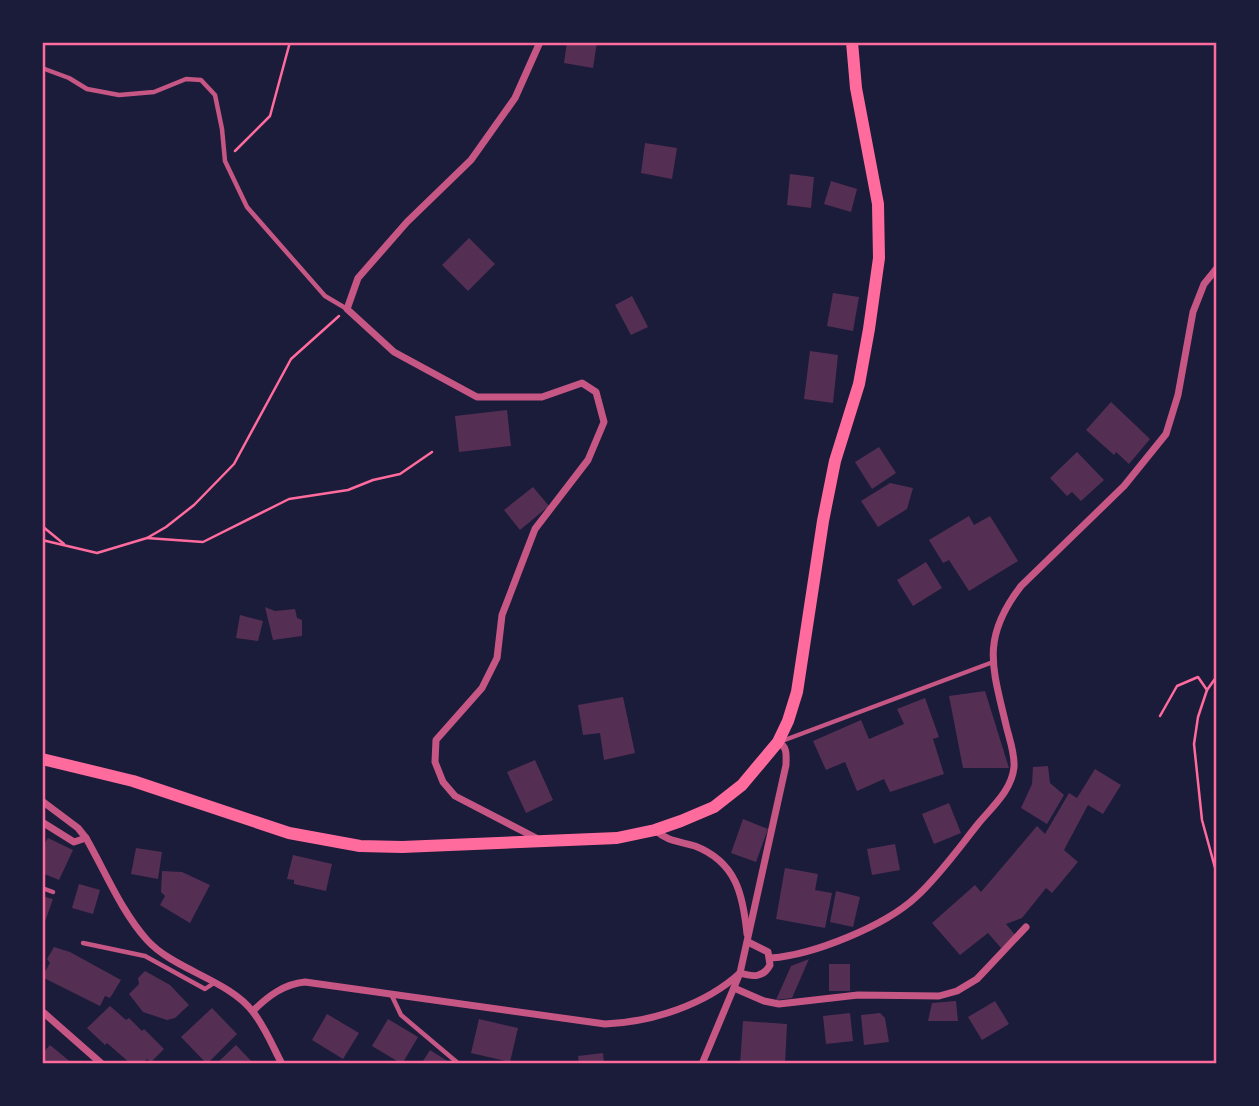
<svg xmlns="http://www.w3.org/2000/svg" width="1259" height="1106" font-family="Quicksand,sans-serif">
<rect width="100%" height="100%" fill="#1b1b3a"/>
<g fill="#542f53">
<path d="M567 42H597L593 68 564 63Z"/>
<path d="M645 143 677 148 672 179 641 173Z"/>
<path d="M790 174 814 177 811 208 787 205Z"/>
<path d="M831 181 857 189 851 212 824 204Z"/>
<path d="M469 238 495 264 468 291 442 265Z"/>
<path d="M833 293 859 297 853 331 827 326Z"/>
<path d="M632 296 648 327 631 335 615 305Z"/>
<path d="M810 351 838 355 833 403 804 399Z"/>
<path d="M1111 402 1150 439 1129 464 1116 452 1114 455 1086 430Z"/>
<path d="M507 410 511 446 459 452 455 416Z"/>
<path d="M879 447 896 473 872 489 855 462Z"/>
<path d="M1077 452 1104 480 1081 501 1072 492 1067 496 1050 478Z"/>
<path d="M890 483 913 488 907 509 878 527 861 501Z"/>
<path d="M533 487 549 506 520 530 504 510Z"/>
<path d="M969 516 974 525 990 516 1018 561 969 591 949 560 943 563 929 540Z"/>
<path d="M926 562 942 588 913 606 897 580Z"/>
<path d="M265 607 275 611 295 609 297 618 302 620V636L273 640Z"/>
<path d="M240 615 263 621 258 641 236 638Z"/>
<path d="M985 691 1009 768H963L949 696Z"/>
<path d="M623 697 635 753 604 760 600 733 583 735 578 705Z"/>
<path d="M925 698 939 737 933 739 944 774 890 792 884 779 857 791 845 762 826 770 813 741 861 720 869 739 904 724 897 709Z"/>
<path d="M535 760 553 800 526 813 507 772Z"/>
<path d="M1048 766 1050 783 1064 795 1047 824 1021 808 1032 784 1033 767Z"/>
<path d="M1095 769 1121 785 1103 814 1088 805 1064 850 1078 862 1052 893 1046 888 1022 918 1006 924 1016 936 1001 948 988 933 960 955 932 923 975 885 981 892 1037 826 1045 834 1069 793 1077 798Z"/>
<path d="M949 803 961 833 934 844 922 814Z"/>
<path d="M743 819 768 829 756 862 731 853Z"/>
<path d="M48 838 73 850 59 880 42 873V843L44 844Z"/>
<path d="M895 844 900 870 872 875 867 849Z"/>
<path d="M136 848 162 852 158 879 131 874Z"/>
<path d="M293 855 332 864 326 891 294 884V880L287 879Z"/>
<path d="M785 868 818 874 815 890 832 893 825 928 776 919Z"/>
<path d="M162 871 182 872 210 885 190 923 160 905 165 896 161 892Z"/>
<path d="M79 884 100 890 93 914 72 908Z"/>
<path d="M836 891 860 897 853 927 830 922Z"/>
<path d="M42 896 53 899 42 930Z"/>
<path d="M54 947 70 952 121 980 110 998 105 996 100 1006 42 977 50 963 47 959Z"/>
<path d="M809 959 792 998 776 1000 791 966Z"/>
<rect x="829" y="964" width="21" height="27"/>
<path d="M145 971 170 985 189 1005 175 1018 167 1020 143 1012 129 994 139 984 138 978Z"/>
<path d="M956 1001 958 1021H928L932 1003Z"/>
<path d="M995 1001 1009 1024 982 1040 968 1017Z"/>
<path d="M110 1006 126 1020 129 1018 142 1031 144 1029 164 1049 151 1062 147 1059 142 1064H131L107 1043 105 1045 87 1028Z"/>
<path d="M212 1008 237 1034 207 1064 181 1037Z"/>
<path d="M850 1013 853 1041 826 1044 823 1016Z"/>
<path d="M880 1013 885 1018 889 1042 864 1045 861 1015Z"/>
<path d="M327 1014 359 1033 343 1059 312 1040Z"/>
<path d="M388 1019 418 1037 402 1064 372 1046Z"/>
<path d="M479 1019 518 1028 510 1062 471 1053Z"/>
<path d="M743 1021 787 1024 785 1064H740Z"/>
<path d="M50 1045 73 1064H42V1054Z"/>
<path d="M236 1045 254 1064H216Z"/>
<path d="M430 1050 452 1064H421Z"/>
<path d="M603 1053 604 1064H579L578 1056Z"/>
</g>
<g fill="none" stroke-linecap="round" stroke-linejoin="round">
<g stroke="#ff6b9d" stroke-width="2.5">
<path d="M235 151 270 116 290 42"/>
<path d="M42 526 64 544"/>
<path d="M147 538 203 542 289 499 348 490 373 480 400 474 432 452"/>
<path d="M42 540 97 553 147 538 166 527 194 505 234 464 291 359 339 316"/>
<path d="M1207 690 1217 676"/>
<path d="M1160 716 1177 686 1198 677 1207 690 1198 717 1194 744 1202 820 1217 875"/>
</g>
<g stroke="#c65784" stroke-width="4.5">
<path d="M42 68 69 78 87 89 119 95 154 92 186 79 201 80 215 95 222 129 225 161 247 207 325 296 347 309"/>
<path d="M782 741 993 662"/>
<path d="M42 888 53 892"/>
<path d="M83 943 145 956 205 989 214 983"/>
<path d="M391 994 401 1015 459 1064"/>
</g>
<g stroke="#c65784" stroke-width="7">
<path d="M540 42 515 98 471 160 407 222 358 278 347 309 394 352 477 397H542L582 383 596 392 604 422 588 460 535 529 502 615 497 658 482 688 436 740 435 762 443 782 455 796 540 840"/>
<path d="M42 801 78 828 86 838C105 871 121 911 147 940 174 970 229 980 253 1012 265 1027 273 1047 282 1064"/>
<path d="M42 822 74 842 86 838"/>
<path d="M655 830C668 842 679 841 695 846 736 862 743 894 747 934"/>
<path d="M771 958C813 955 885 926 916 897 939 876 958 849 978 824 992 807 1012 790 1014 767 1015 753 1009 738 1006 725 992 666 981 638 1021 586L1124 486 1166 434 1178 395 1193 312 1204 284 1217 268"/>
<path d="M740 973C753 977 763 978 770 965L768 952 748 942"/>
<path d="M734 988 764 1001 779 1004 858 995 939 996 957 991 977 979 1026 927"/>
<path d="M253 1011C268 996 284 984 305 982L605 1024C652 1022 705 1005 740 973"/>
<path d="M44 1013 102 1064"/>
<path d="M702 1064 740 973 786 765C786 755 788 747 778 742"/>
</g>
<path stroke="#ff6b9d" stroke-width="12" d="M42 759 133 781 289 833 360 846 402 847 617 838 655 830 681 821 714 807 742 785 778 742 788 721 797 692 823 521 835 461 859 384 869 329 879 258 878 204 856 88 852 42"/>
</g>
<rect width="1259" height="1106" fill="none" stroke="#1b1b3a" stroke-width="88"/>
<rect x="44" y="44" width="1171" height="1018" fill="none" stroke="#ff6b9d" stroke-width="2.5"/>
</svg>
